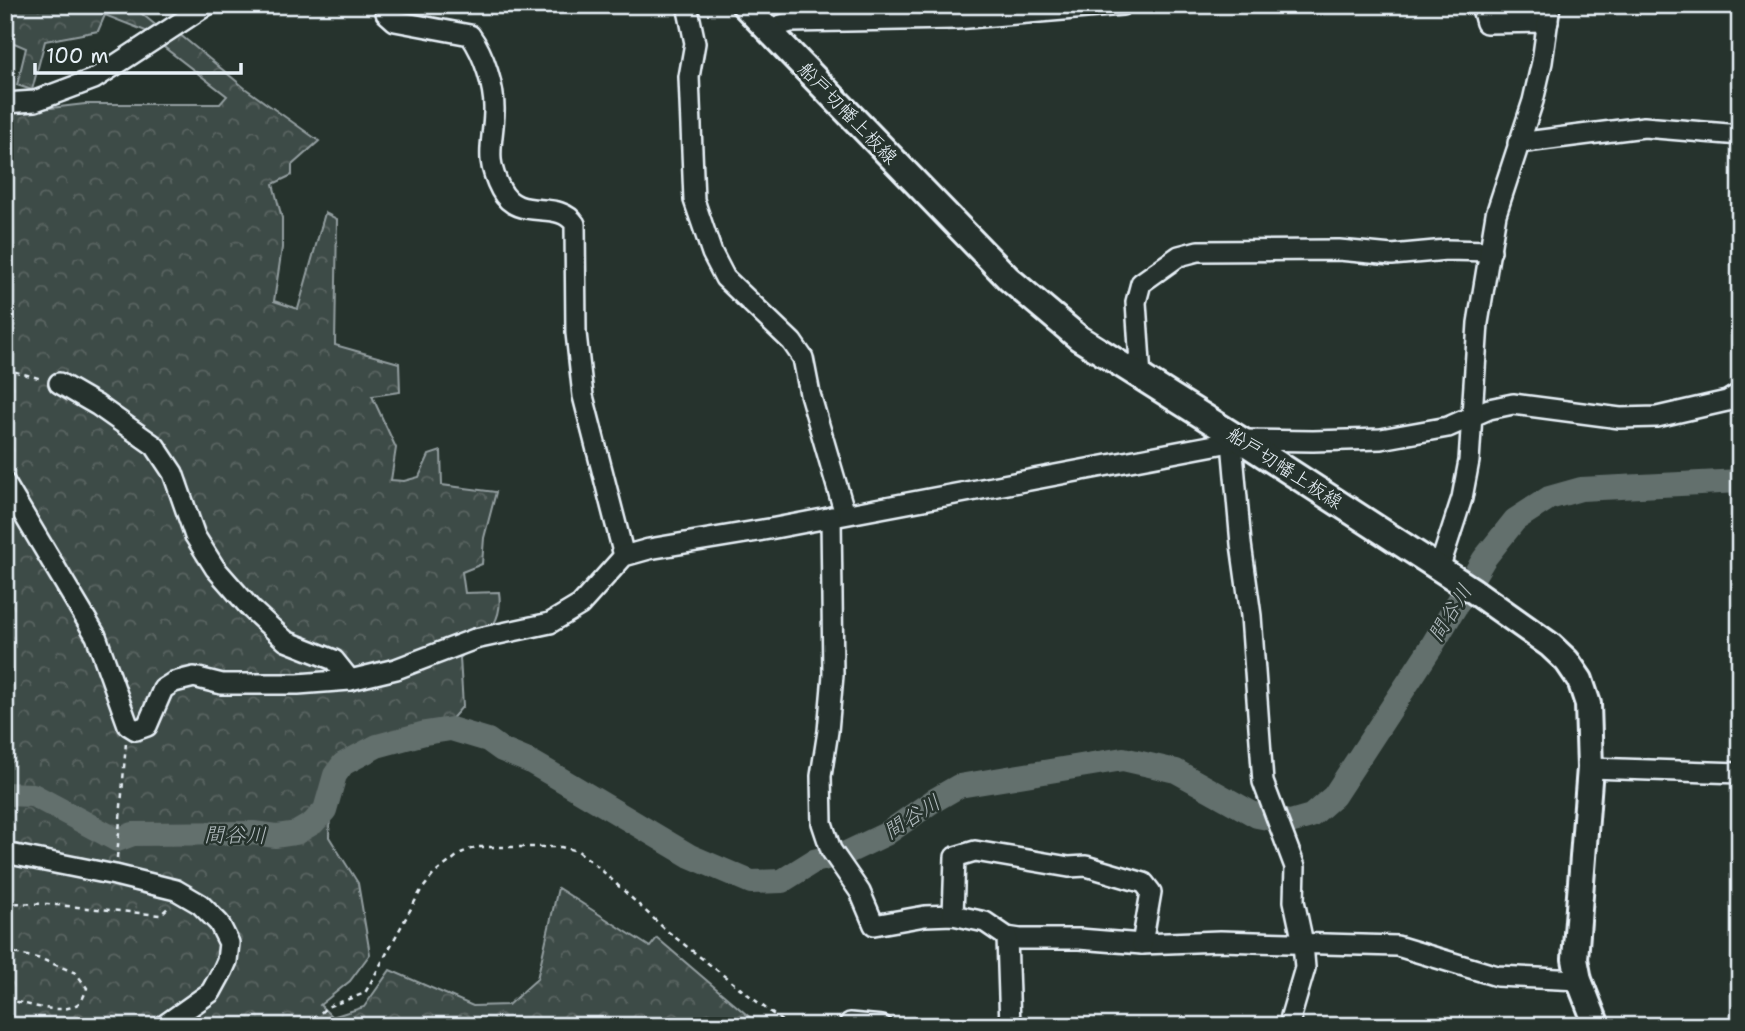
<svg xmlns="http://www.w3.org/2000/svg" width="1745" height="1031" font-family="'Shantell Sans','Klee One',sans-serif">
<defs>
<pattern id="forest-crowns" width="20" height="18" patternUnits="userSpaceOnUse" patternTransform="scale(1.75)"><rect width="20" height="18" fill="#3e4b47"/><path d="M2 6a3 3 0 1 1 6 0M12 15a3 3 0 1 1 6 0" fill="none" stroke="#5a6562"/></pattern>
</defs>
<rect width="100%" height="100%" fill="#26332d"/>
<filter id="ink" filterUnits="userSpaceOnUse"><feTurbulence type="fractalNoise" baseFrequency=".0143" numOctaves="2"/><feDisplacementMap in="SourceGraphic" scale="14" xChannelSelector="R" yChannelSelector="G"/><feConvolveMatrix kernelMatrix="1 2 1 2 8 2 1 2 1" color-interpolation-filters="sRGB"/></filter>
<g filter="url(#ink)">
<g fill="url(#forest-crowns)" stroke="#939ea0" stroke-width="2">
<path d="M5 5H131L158 27 148 32 105 15 98 31 45 41 32 90 17 85 26 48 5 39Z"/>
<path d="M178 33 246 89 319 141 292 165V175L273 184 282 218V248L274 301 298 309 325 213 337 219 335 345 399 363 400 392 372 396 396 448 391 480 404 481 419 477 429 455 441 451 442 485 496 492 484 538 482 564 462 572 465 593 499 592C504 626 483 636 460 658L463 706 449 722 382 735 344 779 330 814 329 837 358 883 370 954 350 981 320 1005 332 1017 364 1007 390 970 473 1006 508 1005 537 979 558 888 650 947 657 938 760 1026H5V96L25 111 85 104H220L227 96 160 44Z"/>
</g>
<g fill="none" stroke-linecap="round" stroke-linejoin="round">
<path stroke="#636f6d" stroke-width="24" d="M5 794 33 795 117 840 133 834 253 833 276 836 296 833 313 823 325 810 335 775 343 764 377 746 425 733 451 729 488 740 502 750 531 762 557 777 690 856 751 882 782 881 814 861 846 853 886 834 933 801 959 786 1123 759 1176 771 1257 816 1290 822 1311 816 1334 796 1430 649 1484 559 1515 520 1549 498 1581 489 1740 481"/>
<g stroke="#e8f1f8" stroke-width="24">
<g id="minor">
<path d="M385 5 386 13 395 21 470 35C484 54 495 88 494 112 493 145 484 158 501 190 518 223 558 198 575 224L576 333 583 396 624 556"/>
<path d="M687 5 695 43 689 77 694 200 712 253 725 278 792 342 803 358 810 394 845 514"/>
<path d="M1481 5 1486 23 1548 22"/>
<path d="M768 29 791 22 956 19 1122 5"/>
<path d="M5 103 35 101 94 79 207 5"/>
<path d="M1518 143 1644 127 1740 135"/>
<path d="M1141 378 1136 302 1141 283 1179 256 1198 251 1339 250 1392 255 1446 250 1491 251"/>
<path d="M59 383 97 405 155 446 173 473 195 536 215 568 251 609 286 641 334 660 350 680"/>
<path d="M1232 442 1241 544 1251 616 1263 782 1295 867 1294 901 1303 943 1305 968 1291 1016 1292 1026"/>
<path d="M5 483 96 636 128 725 136 730 147 726 163 689 174 682 194 677 222 684H298L350 680 396 669 475 639 550 623 580 605 624 556 649 549 775 528 1241 440 1313 441 1381 439 1448 427 1489 409 1513 404 1620 418 1657 417 1727 401 1740 393"/>
<path d="M831 517 833 675 828 731 821 776 822 823 831 850 860 892 874 925 925 916 953 915 985 922 1007 937 1020 939H1079L1142 944 1220 941 1397 946 1497 976 1579 980"/>
<path d="M1439 569 1462 498 1469 461 1478 323 1496 214 1533 101 1542 62 1550 5"/>
<path d="M1590 768 1740 773"/>
<path d="M5 853 115 875 176 890 200 904 219 923 229 943 227 961 223 970 211 992 163 1026"/>
<path d="M953 915 955 857 975 851 1069 867 1086 866 1144 883 1151 892 1142 944"/>
<path d="M1007 937 1010 1026"/>
<path d="M850 1023 882 1026"/>
</g>
</g>
<g stroke="#e8f1f8" stroke-width="30">
<path id="major" d="M744 5 1009 279 1079 338 1241 440 1471 589 1550 645 1567 661 1580 680 1588 704 1590 768 1575 959 1579 980 1597 1026"/>
</g>
<g stroke="#e8f1f8" stroke-width="2.5" stroke-dasharray="5 5" stroke-linecap="butt">
<path d="M5 369 42 379"/>
<path d="M117 858 126 742"/>
<path d="M5 903 47 904 160 915 170 906"/>
<path d="M5 951 41 959 76 973 87 988C85 993 83 1000 79 1003 61 1017 25 1003 5 999"/>
<path d="M306 1026 327 1007 365 993 420 892 434 874 461 853 476 847H561L578 851 596 865 667 931 783 1022 796 1026 833 1024"/>
</g>
<use href="#minor" stroke="#26332d" stroke-width="19"/>
<use href="#major" stroke="#26332d" stroke-width="24"/>
</g>
</g>
<g text-anchor="middle" dominant-baseline="central" stroke-width="5" stroke-linejoin="round" paint-order="stroke">
<g font-size="19" fill="#e8f1f8" stroke="#26332d">
<text transform="translate(848 113) rotate(46)">船戸切幡上板線</text>
<text transform="translate(1285 468) rotate(33)">船戸切幡上板線</text>
</g>
<g font-size="21" font-style="italic" fill="#b3bdc0" stroke="#26332d">
<text transform="translate(1450 613) rotate(-58)">間谷川</text>
<text transform="translate(912 817) rotate(-32)">間谷川</text>
<text transform="translate(235 835) rotate(1)">間谷川</text>
</g>
</g>
<rect width="1745" height="1031" fill="none" stroke="#26332d" stroke-width="28"/>
<rect x="14" y="14" width="1717" height="1003" fill="none" stroke="#e8f1f8" stroke-width="2.5" filter="url(#ink)"/>
<path d="M35 63v10h206v-10" fill="none" stroke="#e8f1f8" stroke-width="3.5"/>
<text x="46" y="63" font-size="21" fill="#e8f1f8" stroke="#26332d" stroke-width="5" paint-order="stroke">100 m</text>
</svg>
